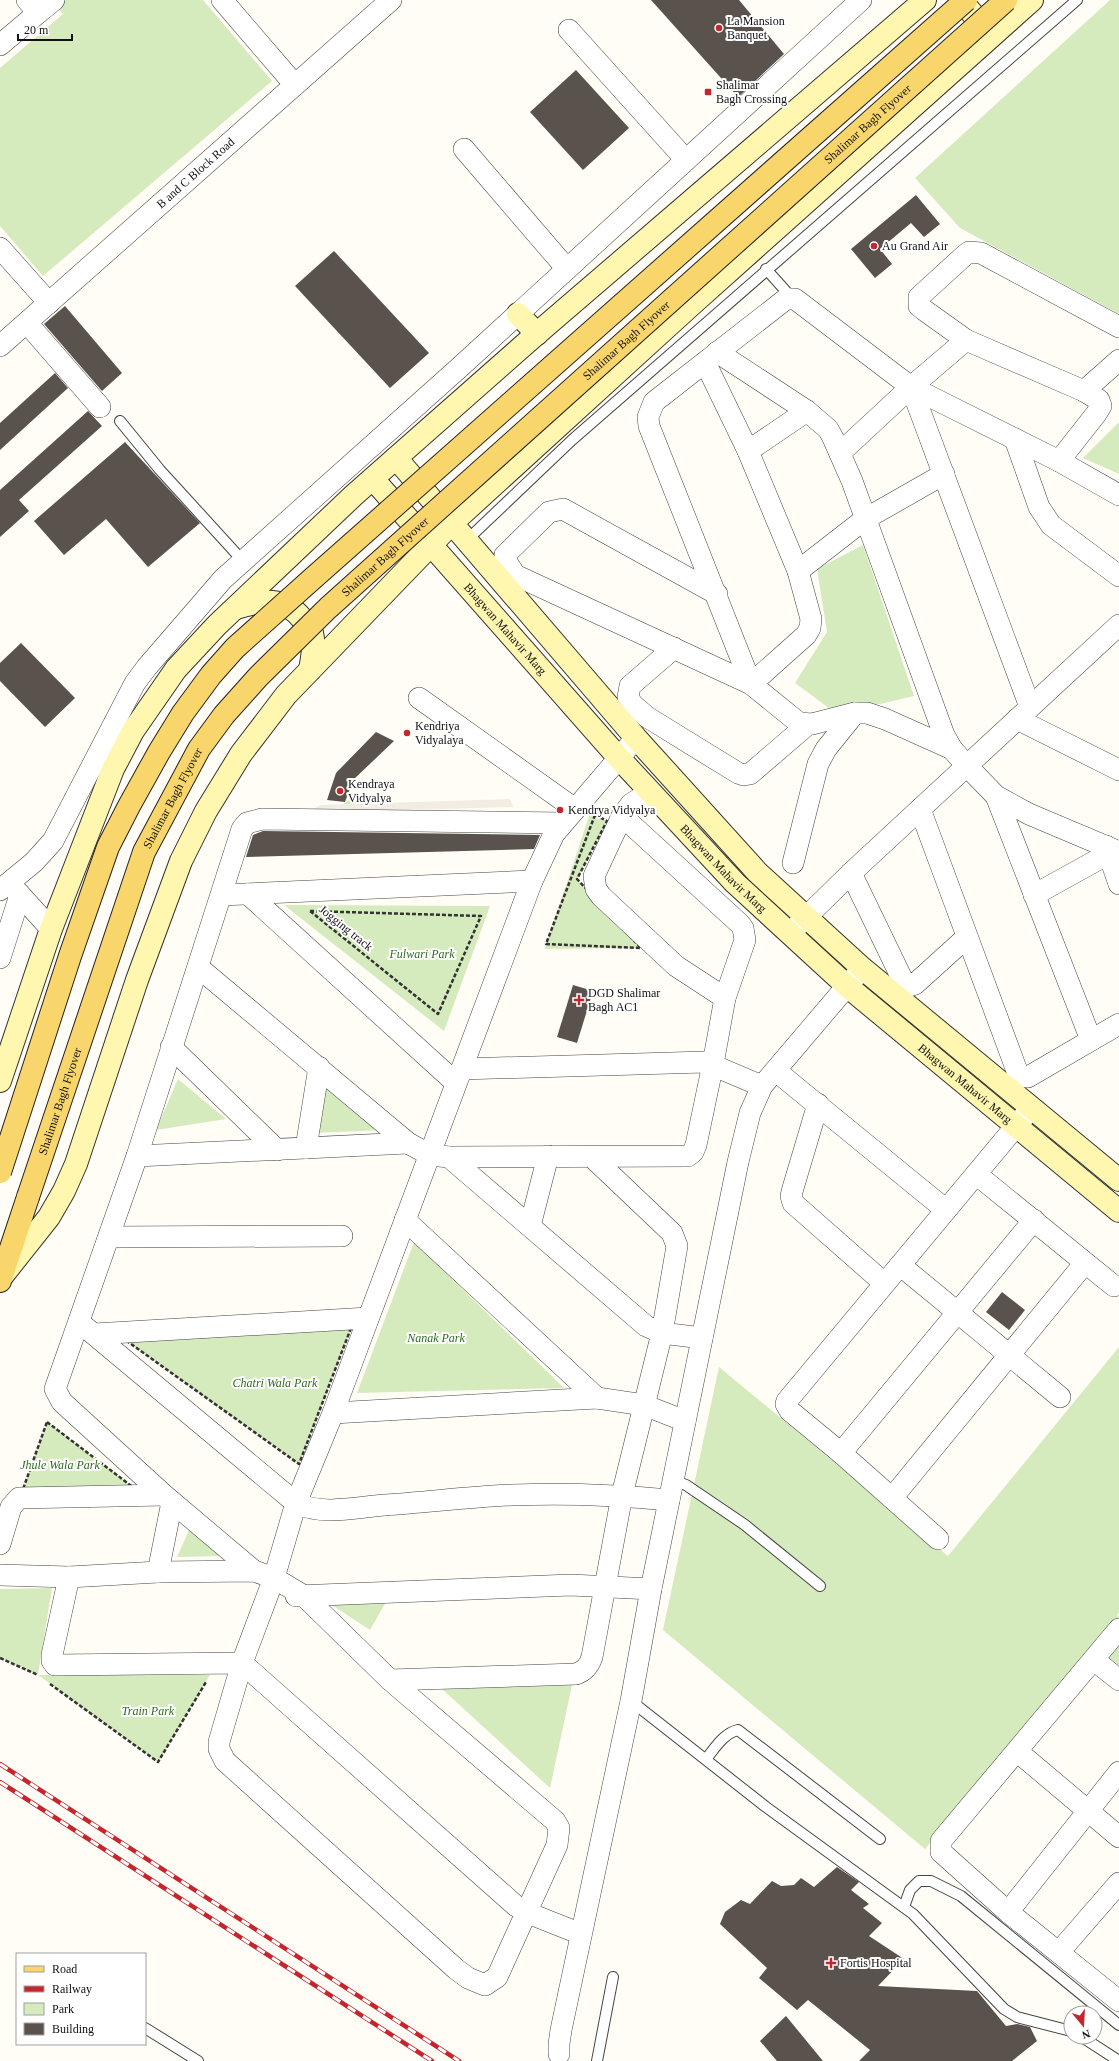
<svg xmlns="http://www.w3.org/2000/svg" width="1119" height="2061" font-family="'Times New Roman',serif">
<rect width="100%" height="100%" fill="#fffdf5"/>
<g fill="#d5ebbd">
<path d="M51 0H203L272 81 43 276 0 226V68L63 14Z"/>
<path d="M1110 0H1119V314L960 228 915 178Z"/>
<path d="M1119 422V474L1083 458Z"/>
<path d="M863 545 914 696 837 714 795 683 827 632 817 569Z"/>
<path d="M355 796H367L357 811 332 812Z"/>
<path d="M590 813 607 821 577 879 641 948 545 949Z"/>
<path d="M284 905 490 906 444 1031Z"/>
<path d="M178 1079 226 1119 156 1130Z"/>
<path d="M327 1086 384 1130 312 1133Z"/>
<path d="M414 1242 564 1388 357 1393Z"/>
<path d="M351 1328 299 1464 124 1339Z"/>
<path d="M1119 1347V1613L1117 1615 1119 1617V1672L1091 1650 925 1849 663 1630 719 1367 948 1556Z"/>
<path d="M47 1422 138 1491 22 1492Z"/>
<path d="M189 1530 223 1556 177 1557Z"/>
<path d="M52 1588 38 1675H210L158 1762 38 1675 0 1658V1589Z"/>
<path d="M387 1600 370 1630 332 1605Z"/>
<path d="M572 1685 550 1788 442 1689Z"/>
</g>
<path fill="#f1ede2" d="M510 799 513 807 308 813 320 805Z"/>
<g fill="#5a524d">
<path d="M651 0H739L784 54 738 97Z"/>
<path d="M576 70 629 128 583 170 530 112Z"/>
<path d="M916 195 940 224 924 237 911 223 880 249 892 264 875 278 851 249Z"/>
<path d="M334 251 429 353 390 388 295 286Z"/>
<path d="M65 306 122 373 102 391 44 324Z"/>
<path d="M55 373 68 388 0 450V423Z"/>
<path d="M88 411 102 426 19 500 29 511 0 537V490Z"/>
<path d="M125 442 200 523 148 567 106 519 64 555 34 521Z"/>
<path d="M21 643 75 698 45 727 0 681V663Z"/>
<path d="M376 732 394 741 353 780 345 802 327 800 336 773Z"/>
<path d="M263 831 540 835 534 849 246 857 253 835Z"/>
<path d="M573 985 593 991 577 1043 557 1037Z"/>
<path d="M1002 1292 1025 1310 1009 1330 986 1312Z"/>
<path d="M837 1867 859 1882 851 1890 869 1904 863 1908 882 1923 869 1936 904 1959 878 1986 977 1991 1006 2026 1017 2024 1030 2027 1037 2041 1012 2061H859L870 2050 808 2000 797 2010 759 1978 767 1968 720 1924 725 1912 741 1900 750 1904 772 1881 781 1886 794 1885 801 1878 814 1887Z"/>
<path d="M786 2016 823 2061H777L760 2041Z"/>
</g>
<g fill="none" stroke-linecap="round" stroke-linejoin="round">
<g stroke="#444" stroke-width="12">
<g id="lane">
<path d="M766 269 792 298"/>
<path d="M120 421 160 470 243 561"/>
<path d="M467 540 572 440 1077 0"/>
<path d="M673 1480 686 1485 745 1525 820 1586"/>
<path d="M631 1701 766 1807 913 1914 1004 2009 1017 2017 1071 2031"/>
<path d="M706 1759C715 1748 724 1733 738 1730L880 1839"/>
<path d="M904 1907 910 1890 919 1881H931L961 1896 1119 2025"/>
<path d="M145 2028 198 2061"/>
<path d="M1082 2037 1119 2061"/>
<path d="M597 2061 613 1977"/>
</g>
</g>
<g stroke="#444" stroke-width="22">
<g id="street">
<path d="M222 0 295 85"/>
<path d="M38 13 54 0"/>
<path d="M569 30 686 160"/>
<path d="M0 45 38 13 27 0"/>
<path d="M464 149 567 269"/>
<path d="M0 248 49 303"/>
<path d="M27 323 100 407"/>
<path id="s1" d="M0 346 391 0"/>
<path d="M717 352 807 411 828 429 833 438 852 481 944 735 952 749 967 766 996 796 1029 814 1119 852"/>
<path d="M705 362 748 451 798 571 811 619 810 628 806 635 751 684 649 426 648 417 654 402 786 299H795L911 387 1059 461 1119 495"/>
<path d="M911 387 1030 707"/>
<path d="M1084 391 1119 360"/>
<path d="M1015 439 1039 507 1051 525 1119 576"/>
<path d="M748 451 807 411"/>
<path d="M840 453 911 387 966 340"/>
<path d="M1059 461 1096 414 1101 406 1099 400 1084 391 966 340 924 310 919 306V297L965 255 969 252 981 253 1119 327"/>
<path d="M798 571 865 519 944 474"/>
<path d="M717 594 563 509 549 512 505 555 508 564 515 575 751 684 799 723 812 724 855 713H867L885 719 952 749"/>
<path d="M674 648 630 686 628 697 632 704 647 717 738 773 744 775 750 774 807 725"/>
<path d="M419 698 575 809"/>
<path d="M1017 719 1119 770"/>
<path d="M650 792 631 804 622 816 594 876 596 889 601 896 676 966 725 998"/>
<path d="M996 796 1091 1040"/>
<path d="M920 809 1017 1071 1021 1076 1028 1077 1119 1024"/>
<path d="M1106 846 1119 884"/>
<path d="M793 863 818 764 826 749 855 713"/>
<path d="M851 873 906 987 915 984 967 937"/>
<path d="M13 887 51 929"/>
<path d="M0 890 34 862 53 841 135 683 147 667 223 579 460 367 861 0"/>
<path d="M248 894 456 1083"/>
<path d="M222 895 532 881"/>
<path d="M1034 895 1108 854"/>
<path d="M790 933 851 873 1119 625"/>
<path d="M0 958 20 895"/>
<path d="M198 967 408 1143 430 1155 449 1157 688 1156 693 1152 696 1145 713 1064 725 998 745 940 743 928 740 924 622 816"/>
<path d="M171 1047 277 1150"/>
<path d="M462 1069 705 1062 762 1086"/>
<path d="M776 1071 946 1210"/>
<path d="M818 1104 793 1188 791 1196 793 1203 884 1283"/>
<path d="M306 1148 319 1067"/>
<path d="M137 1156 408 1143"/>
<path d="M449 1157 646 1326 662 1333 702 1338"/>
<path d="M976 1174 1114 1286"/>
<path d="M405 1220 597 1398"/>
<path d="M530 1226 548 1156"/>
<path d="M109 1237 342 1236"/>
<path d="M900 1265 1060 1397"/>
<path d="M79 1322 296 1503C322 1516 358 1507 385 1505 428 1502 470 1497 512 1495 565 1493 617 1495 669 1500"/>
<path d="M94 1334 368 1318"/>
<path d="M333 1413 597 1398 644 1405 685 1421"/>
<path d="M841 1453 1034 1220"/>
<path d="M892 1498 1084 1264"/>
<path d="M938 1539 841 1453 790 1411 786 1404 787 1401 1031 1108"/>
<path d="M0 1544 11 1507 19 1498 164 1495"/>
<path d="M254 1571 164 1495 62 1402 55 1389 137 1156 242 829 247 823 262 819 563 823"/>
<path d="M158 1572 172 1502"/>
<path d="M0 1575 69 1577 158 1572 254 1571 274 1578 304 1596 390 1680 555 1821 559 1828 557 1845 497 1977 485 1985 468 1978 456 1969 225 1761 219 1749V1742L242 1663 274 1578 296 1503 333 1413 532 881 554 834 636 738"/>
<path d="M69 1577 52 1655V1661L55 1665 242 1663 516 1906 528 1913 581 1934"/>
<path d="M296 1596 571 1585 651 1589"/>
<path d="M1119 1629 941 1841V1852L1008 1912 1119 2001"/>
<path d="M1094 1660 1119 1680"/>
<path d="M390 1680 576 1674C585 1671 589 1666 592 1657L622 1495 662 1333 677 1246 672 1233 592 1157"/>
<path d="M1018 1752 1119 1837"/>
<path d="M1008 1912 1119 1772"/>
<path d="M1059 1952 1119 1883"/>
<path d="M559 2054V2044L561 2030 631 1701 651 1589 738 1162 750 1113 762 1086 859 972"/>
</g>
</g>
<g stroke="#333" stroke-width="24">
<g id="secondary">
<path d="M960 0 992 35"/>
<path d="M518 314 537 334"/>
<path d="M396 458 636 738 757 872 862 968 1119 1180"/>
<path id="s2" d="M373 479 618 757 735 883 847 986 1119 1211"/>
<path d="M236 608C262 600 285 596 303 620 306 624 311 629 312 633 315 645 312 658 310 670"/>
<path d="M0 1081 51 929 113 769 133 731 176 669 217 625 354 495 533 337 925 0"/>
<path d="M3 1275 49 1217 64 1191 76 1164 137 980 181 861 206 811 241 754 286 695 452 523 690 306 1032 0"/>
</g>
</g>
<g stroke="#222" stroke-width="24">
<path id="primary" d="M0 1281 28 1197"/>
</g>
<g stroke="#333" stroke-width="2.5" stroke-dasharray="4 2" stroke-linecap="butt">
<path d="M595 815 607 821 577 879 641 948 546 944Z"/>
<path d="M310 911 481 916 438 1014Z"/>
<path d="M351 1328 299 1464 124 1339Z"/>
<path d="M47 1422 138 1491 22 1492Z"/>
<path d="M0 1658 38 1675"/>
<path d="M50 1684 158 1762 206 1682"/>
</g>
<use href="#lane" stroke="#fff" stroke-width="10"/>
<use href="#street" stroke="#fff" stroke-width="21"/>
<use href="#secondary" stroke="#fff6b0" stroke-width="22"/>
<use href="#primary" stroke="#f9d66b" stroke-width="22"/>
<g stroke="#c4262e" stroke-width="4.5">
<g id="rail">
<path d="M0 1764 459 2061"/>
<path d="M0 1782 432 2061"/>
</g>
</g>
<use href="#rail" stroke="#fff" stroke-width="3" stroke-dasharray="9" stroke-linecap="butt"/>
<g stroke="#222" stroke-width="24" stroke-linecap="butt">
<g id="primary-bridge">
<path d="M0 1172 70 956 108 847 129 806 159 752 183 713 211 675 235 648 311 580 966 0"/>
<path id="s3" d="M28 1197 144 852 199 749 224 715 258 677 328 608 1006 0"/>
</g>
</g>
<use href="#primary-bridge" stroke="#f9d66b" stroke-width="22"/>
</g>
<g fill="#c4262e" stroke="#fff" stroke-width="1.5">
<circle cx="719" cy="28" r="4"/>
<rect x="704" y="88" width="8" height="8" rx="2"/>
<circle cx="874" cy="246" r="4"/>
<circle cx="407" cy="733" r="4"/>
<circle cx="340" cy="791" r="4"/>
<circle cx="560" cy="810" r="4"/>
<path d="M577 994h4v4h4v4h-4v4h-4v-4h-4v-4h4z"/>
<path d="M829 1957h4v4h4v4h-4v4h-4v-4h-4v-4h4z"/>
</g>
<g text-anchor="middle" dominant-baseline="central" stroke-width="4" stroke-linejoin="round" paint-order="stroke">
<g font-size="12" fill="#111" stroke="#fff" text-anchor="start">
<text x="727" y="21">La Mansion<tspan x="727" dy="14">Banquet</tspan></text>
<text x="716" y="85">Shalimar<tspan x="716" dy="14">Bagh Crossing</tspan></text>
<text x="882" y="246">Au Grand Air</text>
<text x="415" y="726">Kendriya<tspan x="415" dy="14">Vidyalaya</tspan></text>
<text x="348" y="784">Kendraya<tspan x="348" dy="14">Vidyalya</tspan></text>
<text x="568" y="810">Kendrya Vidyalya</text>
<text x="588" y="993">DGD Shalimar<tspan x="588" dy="14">Bagh AC1</tspan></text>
<text x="840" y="1963">Fortis Hospital</text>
</g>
<g font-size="12" fill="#111" stroke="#fff">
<text stroke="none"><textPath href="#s3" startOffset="1397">Shalimar Bagh Flyover</textPath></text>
<text stroke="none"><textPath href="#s1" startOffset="261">B and C Block Road</textPath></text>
<text stroke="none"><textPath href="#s3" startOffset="1073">Shalimar Bagh Flyover</textPath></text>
<text stroke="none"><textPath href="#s3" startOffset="749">Shalimar Bagh Flyover</textPath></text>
<text stroke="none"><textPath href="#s2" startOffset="200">Bhagwan Mahavir Marg</textPath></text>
<text stroke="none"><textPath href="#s3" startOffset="425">Shalimar Bagh Flyover</textPath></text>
<text stroke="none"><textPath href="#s2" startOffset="524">Bhagwan Mahavir Marg</textPath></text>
<text transform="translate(346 928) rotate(39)">Jogging track</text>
<text stroke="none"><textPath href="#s2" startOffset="848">Bhagwan Mahavir Marg</textPath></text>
<text stroke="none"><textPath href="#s3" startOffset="101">Shalimar Bagh Flyover</textPath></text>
</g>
<g font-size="12" font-style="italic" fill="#2f6b1f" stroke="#fff">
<text x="422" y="954">Fulwari Park</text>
<text x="436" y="1338">Nanak Park</text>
<text x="275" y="1383">Chatri Wala Park</text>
<text x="60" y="1465">Jhule Wala Park</text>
<text x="148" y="1711">Train Park</text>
</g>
</g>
<rect x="16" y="1953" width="130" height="92" fill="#ffffff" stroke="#a0a0a0"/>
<rect x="24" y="1966" width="20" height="6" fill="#f9d66b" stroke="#a0a0a0"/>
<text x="52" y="1973" font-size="12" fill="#111111">Road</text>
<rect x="24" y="1986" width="20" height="6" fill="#c4262e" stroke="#a0a0a0"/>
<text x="52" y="1993" font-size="12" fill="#111111">Railway</text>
<rect x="24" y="2003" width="20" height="12" fill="#d5ebbd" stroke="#a0a0a0"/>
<text x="52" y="2013" font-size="12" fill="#111111">Park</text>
<rect x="24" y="2023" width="20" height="12" fill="#5a524d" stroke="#a0a0a0"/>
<text x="52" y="2033" font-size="12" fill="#111111">Building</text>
<g transform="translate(1083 2025) rotate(162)"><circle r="19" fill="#ffffff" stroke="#a0a0a0"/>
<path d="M0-3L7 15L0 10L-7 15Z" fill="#c4262e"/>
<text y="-6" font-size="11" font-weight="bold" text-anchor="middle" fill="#111111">N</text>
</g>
<path d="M18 34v6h54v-6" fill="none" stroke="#111111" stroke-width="2"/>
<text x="24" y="34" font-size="12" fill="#111111" stroke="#ffffff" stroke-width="3" paint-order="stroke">20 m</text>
</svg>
